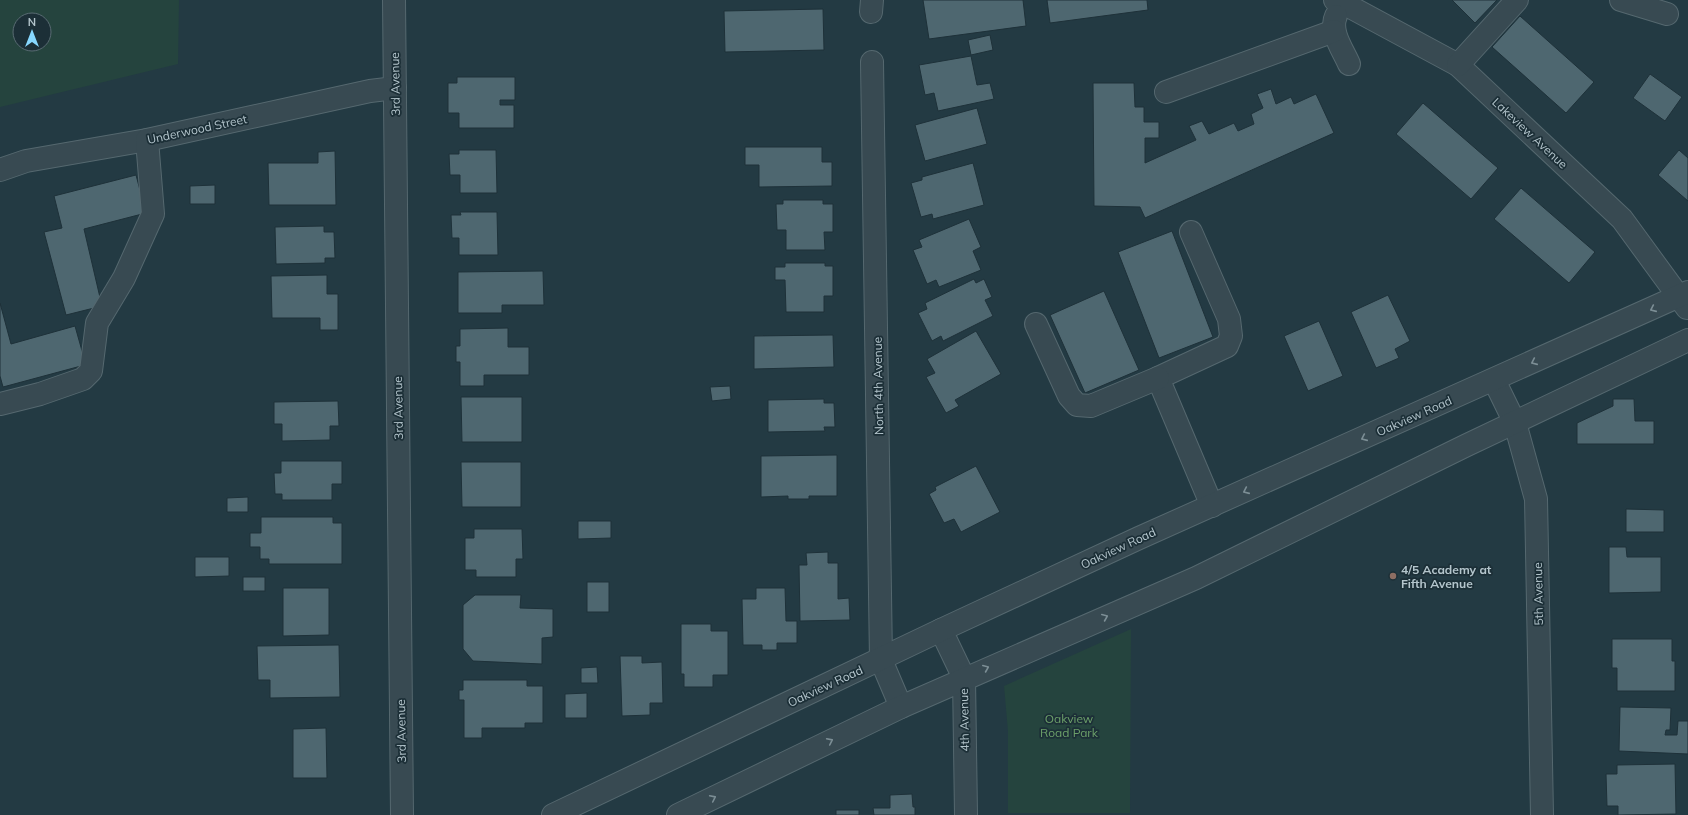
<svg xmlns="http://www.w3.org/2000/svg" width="1688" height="815" font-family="Mulish,sans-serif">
<rect width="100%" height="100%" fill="#233a43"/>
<g fill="#25443e" fill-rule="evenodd">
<path d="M0 0H179L178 64 0 107ZM20 20H44V44H20Z"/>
<path d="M1131 629 1130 813H1008V731L1004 686Z"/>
</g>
<g fill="#4e6770" stroke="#1e3139">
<path d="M923 0H1023L1026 26 929 39Z"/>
<path d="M1047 0H1147L1148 10 1050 23Z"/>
<path d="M1452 0H1497L1475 23Z"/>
<path d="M823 9 824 50 725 52 724 11Z"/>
<path d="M1520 16 1594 82 1566 113 1492 47Z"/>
<path d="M990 35 993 50 971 55 968 40Z"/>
<path d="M971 56 977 85 990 83 994 99 938 111 934 93 925 95 919 65Z"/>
<path d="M1650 74 1682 97 1665 121 1633 98Z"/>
<path d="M457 77H515V100H500V105H514V128H459V113H448V83H457Z"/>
<path d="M1093 83H1134L1135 107H1144V122H1159V138H1145V163L1196 140 1189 126 1202 121 1209 134 1234 123 1238 131 1254 124 1251 114 1263 108 1257 94 1271 89 1276 104 1291 97 1294 104 1316 94 1334 133 1145 218 1140 207 1094 206Z"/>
<path d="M1423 103 1498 168 1471 199 1396 134Z"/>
<path d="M977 108 987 144 925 161 915 125Z"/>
<path d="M745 147H822V162H832V186L759 187V165H745Z"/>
<path d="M459 150H496L497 193H460V175H450L449 154H459Z"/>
<path d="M1679 150 1688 158V201L1658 175Z"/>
<path d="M335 151 336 205H269L268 163H318V152Z"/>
<path d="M973 163 984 205 933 219 932 214 921 217 911 183 922 180V177Z"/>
<path d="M136 175 146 213 84 229 102 306 66 315 44 232 62 228 54 196Z"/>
<path d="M215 185V204H190V186Z"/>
<path d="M1521 188 1595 252 1569 283 1494 219Z"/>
<path d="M783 200H823V204H833V232H824L825 250H786V230H777L776 204H783Z"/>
<path d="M460 212H497L498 255H459V238H452L451 215H461Z"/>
<path d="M969 219 981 247 973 251 981 270 939 287 936 280 927 284 913 250 922 247 919 240Z"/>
<path d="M324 226V232H334L335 258H325V263L276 264 275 227Z"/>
<path d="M1172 231 1213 337 1159 358 1118 252Z"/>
<path d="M785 263H825V266H833V296H824V312H786L785 280H775V267H785Z"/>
<path d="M543 271 544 305H502V313H458V272Z"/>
<path d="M327 275V294H338V330H320V318H272L271 276Z"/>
<path d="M974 279 976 283 984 279 992 297 985 300 993 316 943 341 941 336 932 341 918 313 927 309 925 303Z"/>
<path d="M1104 291 1139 370 1085 393 1050 315Z"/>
<path d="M1388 295 1410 341 1395 349 1399 358 1376 368 1351 312Z"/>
<path d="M0 303 11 344 75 326 84 358 81 366 3 387 0 376Z"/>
<path d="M1319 321 1343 376 1308 391 1284 336Z"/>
<path d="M508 328V347H529V375H484V386H460V362H456V346H460V329Z"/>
<path d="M976 331 1001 374 955 400 959 406 946 413 926 377 935 373 927 359Z"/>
<path d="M833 335 834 367 754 369V336Z"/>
<path d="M730 386 731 399 712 401 710 387Z"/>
<path d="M461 397H522V442H462Z"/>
<path d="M824 399V403H834L835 427H824L825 431 768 432V400Z"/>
<path d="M1613 399H1634L1635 421H1654V444H1577V423L1613 406Z"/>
<path d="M338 401 339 426H330V440L282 441V424H274V402Z"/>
<path d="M837 455V496H809V499H788V496L761 497V456Z"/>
<path d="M281 461H342V484H332V500H282V494H275L274 473H281Z"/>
<path d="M461 462H521V507H462Z"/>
<path d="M976 466 1000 512 961 532 954 519 944 523 929 494 936 490 935 487Z"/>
<path d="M248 497V512H227V498Z"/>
<path d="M1626 509 1664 510V532H1626Z"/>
<path d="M261 517H333V523H342V564H269V559H260V547H250V533H261Z"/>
<path d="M578 521H611V538L578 539Z"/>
<path d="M474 529H522L523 559H516V577H476V570H465V538H474Z"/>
<path d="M1609 547H1626L1627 557H1661V592L1609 593Z"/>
<path d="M828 552V563H838V599L849 598 850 620 800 621 799 565H807L806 553Z"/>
<path d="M195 557H229V576L195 577Z"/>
<rect x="243" y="577" width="22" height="14"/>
<rect x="587" y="582" width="22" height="30"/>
<path d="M283 588H329V635L283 636Z"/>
<path d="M756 588H785L786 621H797V643H777V650H762V645H743L742 599H756Z"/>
<path d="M475 595H521L520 608 553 609V637L542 638V664L473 661 463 649V605Z"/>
<path d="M681 624H711V631H728V675H713V687H684V674H681Z"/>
<path d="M1612 639H1672V661H1675V691H1617V668H1612Z"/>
<path d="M339 645 340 697 270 698V680H258L257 646Z"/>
<path d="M620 656H642V663L662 662 663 703H650V715L622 716Z"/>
<path d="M597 667 598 683H581V668Z"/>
<path d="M463 680H527V686H543V723H525V728H482V738H464V700H459V690H463Z"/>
<path d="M587 693V718H565V694Z"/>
<path d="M1620 707 1671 708 1670 730H1666L1665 735H1677L1678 721H1688V754L1619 751Z"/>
<path d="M326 728 327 778H293V729Z"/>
<path d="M1675 764 1676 814 1618 815V806H1607L1606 774H1617V765Z"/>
<path d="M912 794 913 807H915V815H874L873 808H890V795Z"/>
<rect x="836" y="810" width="23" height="5"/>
</g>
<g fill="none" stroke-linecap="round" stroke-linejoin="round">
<g stroke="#55686f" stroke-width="24">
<g id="minor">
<path d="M394 0 402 815"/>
<path d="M1335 0 1341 2 1458 65 1622 219 1687 308"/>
<path d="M1621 0 1667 14"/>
<path d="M871 12 872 0"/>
<path d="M1336 16C1329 31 1343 50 1349 64"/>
<path d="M872 62 881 660 901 707"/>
<path d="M1458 65 1517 0"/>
<path d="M1166 92 1334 31"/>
<path d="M0 170 26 161 147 140 370 91 395 88"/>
<path d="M1191 232 1229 319 1231 336 1227 346 1158 378 1212 506"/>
<path d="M1036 324 1069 396 1077 405 1091 406 1158 378"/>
<path d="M1494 380 1515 423 1536 499 1542 815"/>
<path d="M0 404 40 394 83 379 91 371 97 323 124 278 153 214 147 140"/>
<path d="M941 630 964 678 966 815"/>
<path d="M553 815 941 630 1139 538 1688 292"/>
<path d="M678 815 901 707 1196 578 1467 445 1688 340"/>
</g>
</g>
<use href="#minor" stroke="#384a52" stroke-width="22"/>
</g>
<defs><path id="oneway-chevron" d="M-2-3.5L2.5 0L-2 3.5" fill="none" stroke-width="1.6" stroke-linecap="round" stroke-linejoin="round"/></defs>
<g stroke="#7c8e95">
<use href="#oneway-chevron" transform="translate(1653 309) rotate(156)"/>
<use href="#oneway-chevron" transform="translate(1534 362) rotate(156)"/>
<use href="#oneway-chevron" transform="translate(1364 438) rotate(156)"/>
<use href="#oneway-chevron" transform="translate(1246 491) rotate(156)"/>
<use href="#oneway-chevron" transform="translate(1105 617) rotate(-23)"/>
<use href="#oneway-chevron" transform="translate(986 668) rotate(-23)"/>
<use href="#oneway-chevron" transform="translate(830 741) rotate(-26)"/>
<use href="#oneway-chevron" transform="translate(713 798) rotate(-26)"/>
</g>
<circle fill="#8d6e63" stroke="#1c2f37" stroke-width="1.5" cx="1393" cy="576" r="4"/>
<g text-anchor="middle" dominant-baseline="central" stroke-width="3.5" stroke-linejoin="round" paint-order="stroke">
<g font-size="12" fill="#b4c5cc" stroke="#1c2f37">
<text transform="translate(395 84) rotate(-91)">3rd Avenue</text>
<text transform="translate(197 129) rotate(-12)">Underwood Street</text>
<text transform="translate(1530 133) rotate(43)">Lakeview Avenue</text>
<text transform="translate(878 386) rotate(-91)">North 4th Avenue</text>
<text transform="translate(398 408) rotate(-91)">3rd Avenue</text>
<text transform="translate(1414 416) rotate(-24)">Oakview Road</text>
<text transform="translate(1118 548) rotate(-25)">Oakview Road</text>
<text transform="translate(1538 594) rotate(-91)">5th Avenue</text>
<text transform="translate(825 686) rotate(-25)">Oakview Road</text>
<text transform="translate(964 720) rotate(-91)">4th Avenue</text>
<text transform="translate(401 731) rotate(-91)">3rd Avenue</text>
</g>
<g font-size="12" font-weight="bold" fill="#b4c5cc" stroke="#1c2f37" text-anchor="start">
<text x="1401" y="569">4/5 Academy at<tspan x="1401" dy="14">Fifth Avenue</tspan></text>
</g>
<g font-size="12" fill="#6ca069" stroke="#1c2f37">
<text x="1069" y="718">Oakview<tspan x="1069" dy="14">Road Park</tspan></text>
</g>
</g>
<g transform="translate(32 32)"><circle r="19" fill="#1c2f37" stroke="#596b73"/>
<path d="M0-3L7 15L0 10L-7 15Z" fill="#87d8ff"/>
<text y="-6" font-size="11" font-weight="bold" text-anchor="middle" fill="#b4c5cc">N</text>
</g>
</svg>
